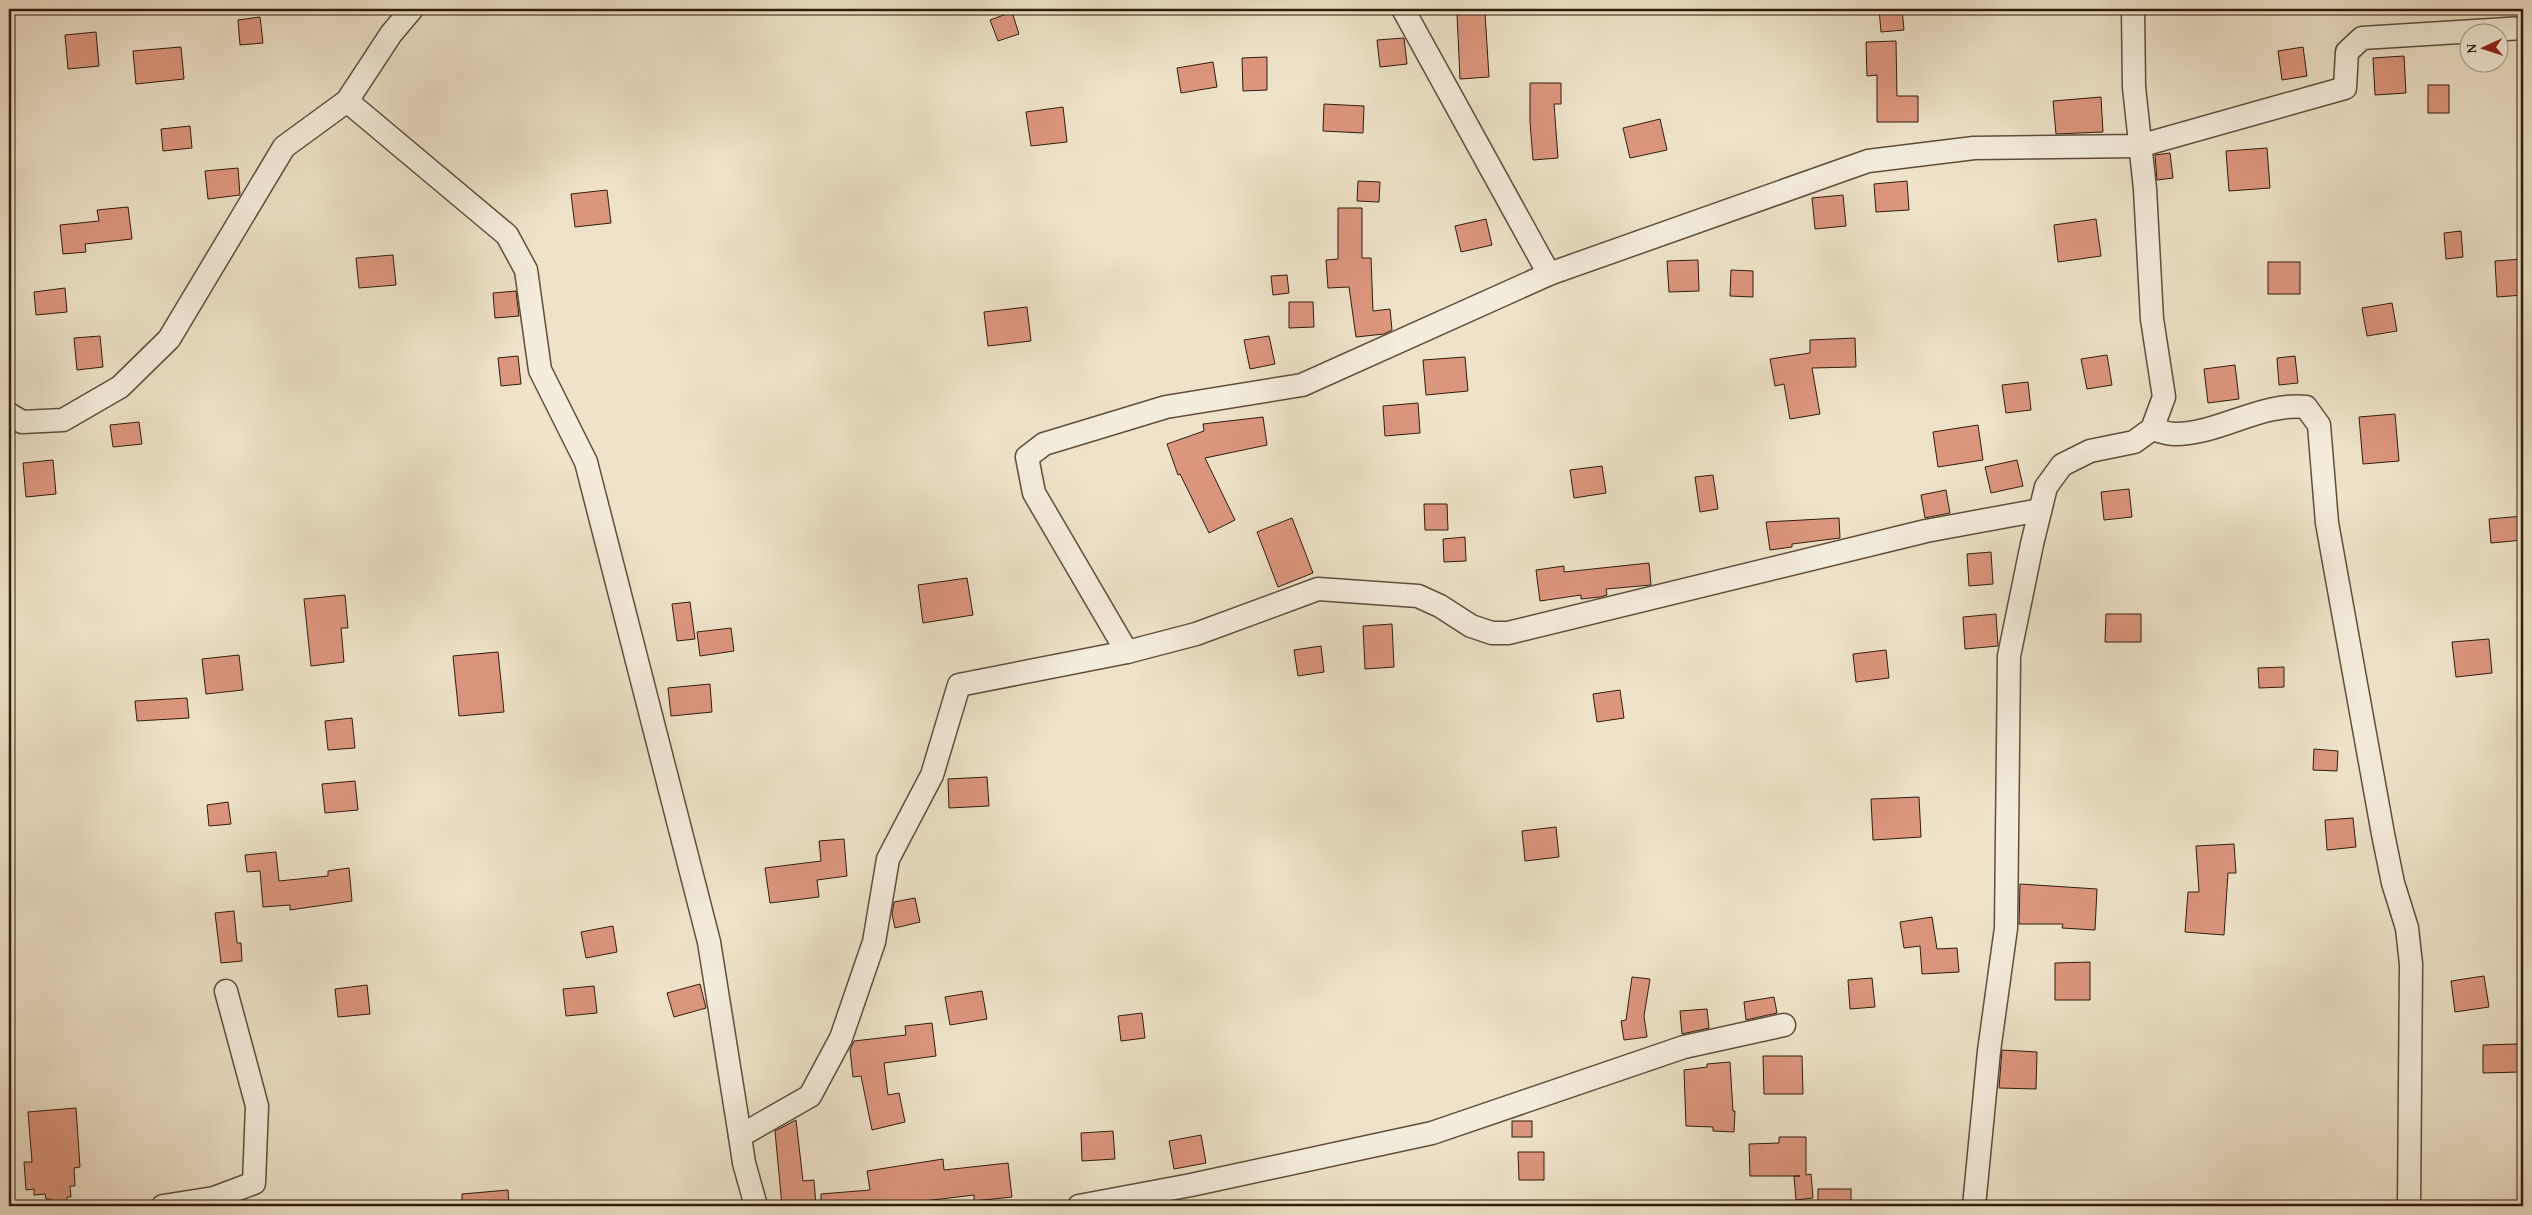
<svg xmlns="http://www.w3.org/2000/svg" width="2532" height="1215" font-family="'Gentium Book Plus',serif">
<rect width="100%" height="100%" fill="#eee3c9"/>
<filter id="stains"><feTurbulence type="fractalNoise" baseFrequency=".004" numOctaves="4"/><feColorMatrix values="0 0 0 0 .2 0 0 0 0 .09 0 0 0 0 .02 0 0 0 .5 -.17"/></filter>
<radialGradient id="worn" r=".72"><stop offset=".6" stop-color="#630" stop-opacity="0"/><stop offset="1" stop-color="#630" stop-opacity=".3"/></radialGradient>
<g fill="#dd967e" stroke="#2f1c0b">
<path d="M1879 9H1902L1904 30 1881 32Z"/>
<path d="M1012 12 1019 34 998 41 990 20Z"/>
<path d="M1485 13 1489 77 1460 79 1457 14Z"/>
<path d="M260 17 263 43 240 45 238 20Z"/>
<path d="M96 32 99 66 68 69 65 35Z"/>
<path d="M1404 38 1407 64 1380 67 1377 40Z"/>
<path d="M1896 41 1897 96H1918V122H1877V75L1867 76 1866 42Z"/>
<path d="M181 47 184 79 136 84 133 51Z"/>
<path d="M2303 47 2307 76 2282 80 2278 51Z"/>
<path d="M2404 56 2406 93 2375 95 2373 58Z"/>
<path d="M1267 57V90L1243 91 1242 58Z"/>
<path d="M1213 62 1217 87 1181 93 1177 68Z"/>
<path d="M1530 83H1561V104H1554L1558 158 1533 160 1530 122Z"/>
<rect x="2428" y="85" width="21" height="28"/>
<path d="M2101 97 2103 132 2056 134 2053 101Z"/>
<path d="M1324 104 1364 106 1363 133 1323 131Z"/>
<path d="M1063 107 1067 142 1031 146 1026 112Z"/>
<path d="M1660 119 1667 150 1630 158 1623 128Z"/>
<path d="M190 126 192 148 163 151 161 129Z"/>
<path d="M2267 148 2270 188 2229 191 2226 151Z"/>
<path d="M2170 153 2173 178 2157 180 2155 155Z"/>
<path d="M238 168 240 195 208 199 205 171Z"/>
<path d="M1358 181 1380 182 1379 202 1357 201Z"/>
<path d="M1907 181 1909 210 1876 212 1874 184Z"/>
<path d="M607 190 611 223 575 227 571 194Z"/>
<path d="M1843 195 1846 226 1815 229 1812 198Z"/>
<path d="M128 207 132 239 85 244 86 252 63 254 60 225 99 221 97 210Z"/>
<path d="M1338 208H1362V258H1371L1373 311 1390 309 1392 330 1384 334 1356 337 1349 287 1328 288 1326 260 1338 259Z"/>
<path d="M1486 219 1492 245 1461 252 1455 226Z"/>
<path d="M2096 219 2101 256 2058 262 2054 225Z"/>
<path d="M2461 231 2463 257 2446 259 2444 233Z"/>
<path d="M393 255 396 285 359 288 356 258Z"/>
<path d="M2523 259V295L2497 297 2495 261Z"/>
<path d="M1698 260 1699 291 1669 292 1667 261Z"/>
<rect x="2268" y="262" width="32" height="32"/>
<path d="M1731 270 1753 271V297L1730 296Z"/>
<path d="M1287 275 1289 293 1273 295 1271 276Z"/>
<path d="M65 288 67 312 36 315 34 292Z"/>
<path d="M516 291 519 316 495 318 493 293Z"/>
<path d="M1289 302H1313L1314 327 1289 328Z"/>
<path d="M2392 303 2397 331 2367 336 2362 308Z"/>
<path d="M1027 307 1031 341 988 346 984 312Z"/>
<path d="M100 336 103 367 77 370 74 338Z"/>
<path d="M1269 336 1275 364 1250 369 1244 340Z"/>
<path d="M1855 338 1856 367 1812 368 1820 414 1790 419 1784 384 1775 386 1770 359 1810 353V340Z"/>
<path d="M2107 355 2112 385 2087 389 2081 359Z"/>
<path d="M518 356 521 384 501 386 498 358Z"/>
<path d="M2295 356 2298 383 2279 385 2277 358Z"/>
<path d="M1465 357 1468 391 1426 395 1423 360Z"/>
<path d="M2235 365 2239 399 2208 403 2204 369Z"/>
<path d="M2028 382 2031 410 2006 413 2002 385Z"/>
<path d="M1418 403 1420 433 1385 436 1383 406Z"/>
<path d="M2395 414 2399 461 2363 464 2359 417Z"/>
<path d="M1263 417 1267 445 1205 458 1235 520 1209 533 1180 474 1178 475 1167 444 1204 431 1203 424Z"/>
<path d="M139 422 142 444 113 447 110 425Z"/>
<path d="M1978 425 1983 460 1938 467 1933 432Z"/>
<path d="M53 460 56 494 26 497 23 463Z"/>
<path d="M2017 460 2023 486 1991 493 1985 467Z"/>
<path d="M1602 466 1606 493 1574 498 1570 470Z"/>
<path d="M1713 475 1718 509 1700 512 1695 477Z"/>
<path d="M2129 489 2132 517 2104 520 2101 492Z"/>
<path d="M1946 490 1950 513 1925 518 1921 495Z"/>
<path d="M1424 504H1447L1448 530H1425Z"/>
<path d="M2523 516V540L2491 543 2489 519Z"/>
<path d="M1292 518 1313 573 1278 587 1257 532Z"/>
<path d="M1839 518 1840 538 1792 544V547L1770 550 1766 522Z"/>
<path d="M1465 537 1466 561 1444 562 1443 539Z"/>
<path d="M1991 552 1993 584 1969 586 1967 554Z"/>
<path d="M1649 563 1651 585 1606 589 1607 595 1600 597 1581 599V595L1540 601 1536 570 1564 566V572Z"/>
<path d="M967 578 973 615 923 623 918 585Z"/>
<path d="M345 595 348 628H341L344 662 311 666 304 599Z"/>
<path d="M690 602 695 639 677 641 672 604Z"/>
<path d="M1996 614 1998 646 1965 649 1963 617Z"/>
<path d="M2106 614H2141V642H2105Z"/>
<path d="M1392 624 1394 667 1365 669 1363 626Z"/>
<path d="M731 628 734 651 700 656 697 632Z"/>
<path d="M2489 639 2492 673 2456 677 2452 642Z"/>
<path d="M1321 646 1324 672 1298 676 1294 650Z"/>
<path d="M1886 650 1889 678 1856 682 1853 654Z"/>
<path d="M498 652 504 712 459 716 453 656Z"/>
<path d="M239 655 243 690 206 694 202 659Z"/>
<path d="M2284 667V687L2259 688 2258 668Z"/>
<path d="M710 684 712 712 671 716 668 688Z"/>
<path d="M1620 690 1624 718 1597 722 1593 694Z"/>
<path d="M187 698 189 718 137 721 135 701Z"/>
<path d="M352 718 355 748 328 750 325 721Z"/>
<path d="M2314 749 2338 751 2337 771 2313 770Z"/>
<path d="M987 777 989 806 949 808 948 779Z"/>
<path d="M355 781 358 810 325 813 322 784Z"/>
<path d="M1919 797 1921 837 1873 840 1871 799Z"/>
<path d="M228 802 231 824 209 826 207 805Z"/>
<path d="M2353 818 2356 847 2327 850 2325 820Z"/>
<path d="M1556 827 1559 857 1525 861 1522 831Z"/>
<path d="M844 839 847 876 817 880 819 897 770 903 765 868 821 861 819 841Z"/>
<path d="M2234 844 2236 873H2228L2224 935 2185 932 2188 892H2199L2196 846Z"/>
<path d="M276 852 279 881 328 876V871L349 868 352 901 290 910V905L263 907 260 871 247 872 245 855Z"/>
<path d="M2020 884 2097 889 2095 930 2062 928 2063 924H2019Z"/>
<path d="M915 898 920 922 895 928 892 914 894 902Z"/>
<path d="M234 911 237 943H241L242 961 221 963 215 913Z"/>
<path d="M1932 917 1937 949 1957 948 1959 972 1922 974 1920 946 1904 948 1900 922Z"/>
<path d="M613 926 617 952 586 958 581 932Z"/>
<path d="M2090 962V1000H2055V963Z"/>
<path d="M2484 976 2489 1007 2455 1012 2451 981Z"/>
<path d="M1632 977 1650 979 1644 1016 1647 1037 1624 1040 1621 1021 1626 1020Z"/>
<path d="M1872 978 1875 1007 1850 1009 1848 980Z"/>
<path d="M700 984 706 1008 674 1017 667 993Z"/>
<path d="M367 985 370 1014 338 1017 335 989Z"/>
<path d="M594 986 597 1013 566 1016 563 989Z"/>
<path d="M982 991 987 1019 950 1025 945 997Z"/>
<path d="M1774 997 1777 1013 1746 1020 1744 1002Z"/>
<path d="M1707 1009 1709 1028 1682 1034 1680 1011Z"/>
<path d="M1142 1013 1145 1038 1121 1041 1118 1016Z"/>
<path d="M932 1023 936 1056 884 1063 888 1095 899 1093 905 1122 872 1130 861 1076 853 1077 850 1050 854 1041 906 1035 905 1026Z"/>
<path d="M2518 1044 2519 1072 2483 1073V1045Z"/>
<path d="M2002 1050 2037 1052 2036 1089 1999 1088Z"/>
<path d="M1763 1056H1802L1803 1094H1764Z"/>
<path d="M1730 1062 1733 1111H1735L1734 1132 1713 1131V1127L1686 1126 1684 1070 1707 1067V1064Z"/>
<path d="M76 1108 80 1167 74 1168 75 1186H70L71 1197H67V1204L51 1205V1199H46L45 1194 34 1195V1189L26 1190 24 1162H32L28 1112Z"/>
<path d="M796 1120 803 1181 814 1180 816 1206H782L775 1131Z"/>
<rect x="1512" y="1121" width="20" height="16"/>
<path d="M1113 1131 1115 1159 1082 1161 1081 1133Z"/>
<path d="M1201 1135 1206 1163 1174 1169 1169 1141Z"/>
<path d="M1779 1137H1806V1175L1811 1174 1813 1198 1796 1200 1794 1176H1800H1750L1749 1144 1779 1143Z"/>
<path d="M1518 1152H1544V1180H1519Z"/>
<path d="M943 1159 944 1170 1008 1163 1012 1197 974 1201V1195L899 1204V1206H821V1194L870 1190 867 1171Z"/>
<rect x="1818" y="1189" width="33" height="17"/>
<path d="M508 1190 509 1206H462V1194Z"/>
</g>
<g fill="none" stroke-linecap="round" stroke-linejoin="round">
<g stroke="#5f4e3a" stroke-width="25">
<g id="minor">
<path d="M1403 9 1549 274"/>
<path d="M347 101 507 235 526 270 540 370 586 462 709 942 740 1136"/>
<path d="M9 414 22 422 63 420 120 387 169 339 284 147 347 101 391 34 412 9"/>
<path d="M2152 429C2159 431 2168 434 2175 434 2220 434 2261 402 2306 407L2319 425 2327 523 2383 834 2393 883 2407 928 2411 964 2409 1206"/>
<path d="M1127 652 1034 493 1027 457 1044 444 1166 407 1302 385 1549 274 1868 161 1974 148 2139 146 2345 88 2347 52 2362 38 2523 28"/>
<path d="M163 1206 214 1198 254 1183 257 1106 226 991"/>
<path d="M756 1206 744 1163 740 1136 810 1096 841 1038 874 942 888 859 932 775 959 685 1127 652 1196 634 1318 589 1418 596 1440 606 1471 626 1492 633H1508L1926 531 2040 510"/>
<path d="M1079 1206 1191 1185 1432 1133 1684 1047 1784 1025"/>
<path d="M1974 1206 1989 1051 2006 928 2009 656 2032 544 2046 487 2062 465 2090 451 2134 442 2152 429 2164 397 2152 319 2145 189 2134 87 2133 9"/>
</g>
</g>
<use href="#minor" stroke="#f4eddc" stroke-width="22"/>
</g>
<rect width="2532" height="1215" fill="none" stroke="#eee3c9" stroke-width="30"/>
<rect x="10" y="10" width="2512" height="1195" fill="none" stroke="#2f1c0b" stroke-width="2.5"/>
<rect x="15" y="15" width="2502" height="1185" fill="none" stroke="#2f1c0b"/>
<g transform="translate(2484 48) rotate(267)"><circle r="24" fill="#f4eddc" stroke="#a59988"/>
<path d="M0-4L9 19L0 12L-9 19Z" fill="#8f2418"/>
<text y="-8" font-size="14" font-weight="bold" text-anchor="middle" fill="#2f1c0b">N</text>
</g>
<rect width="100%" height="100%" filter="url(#stains)"/>
<rect width="100%" height="100%" fill="url(#worn)"/>
</svg>
